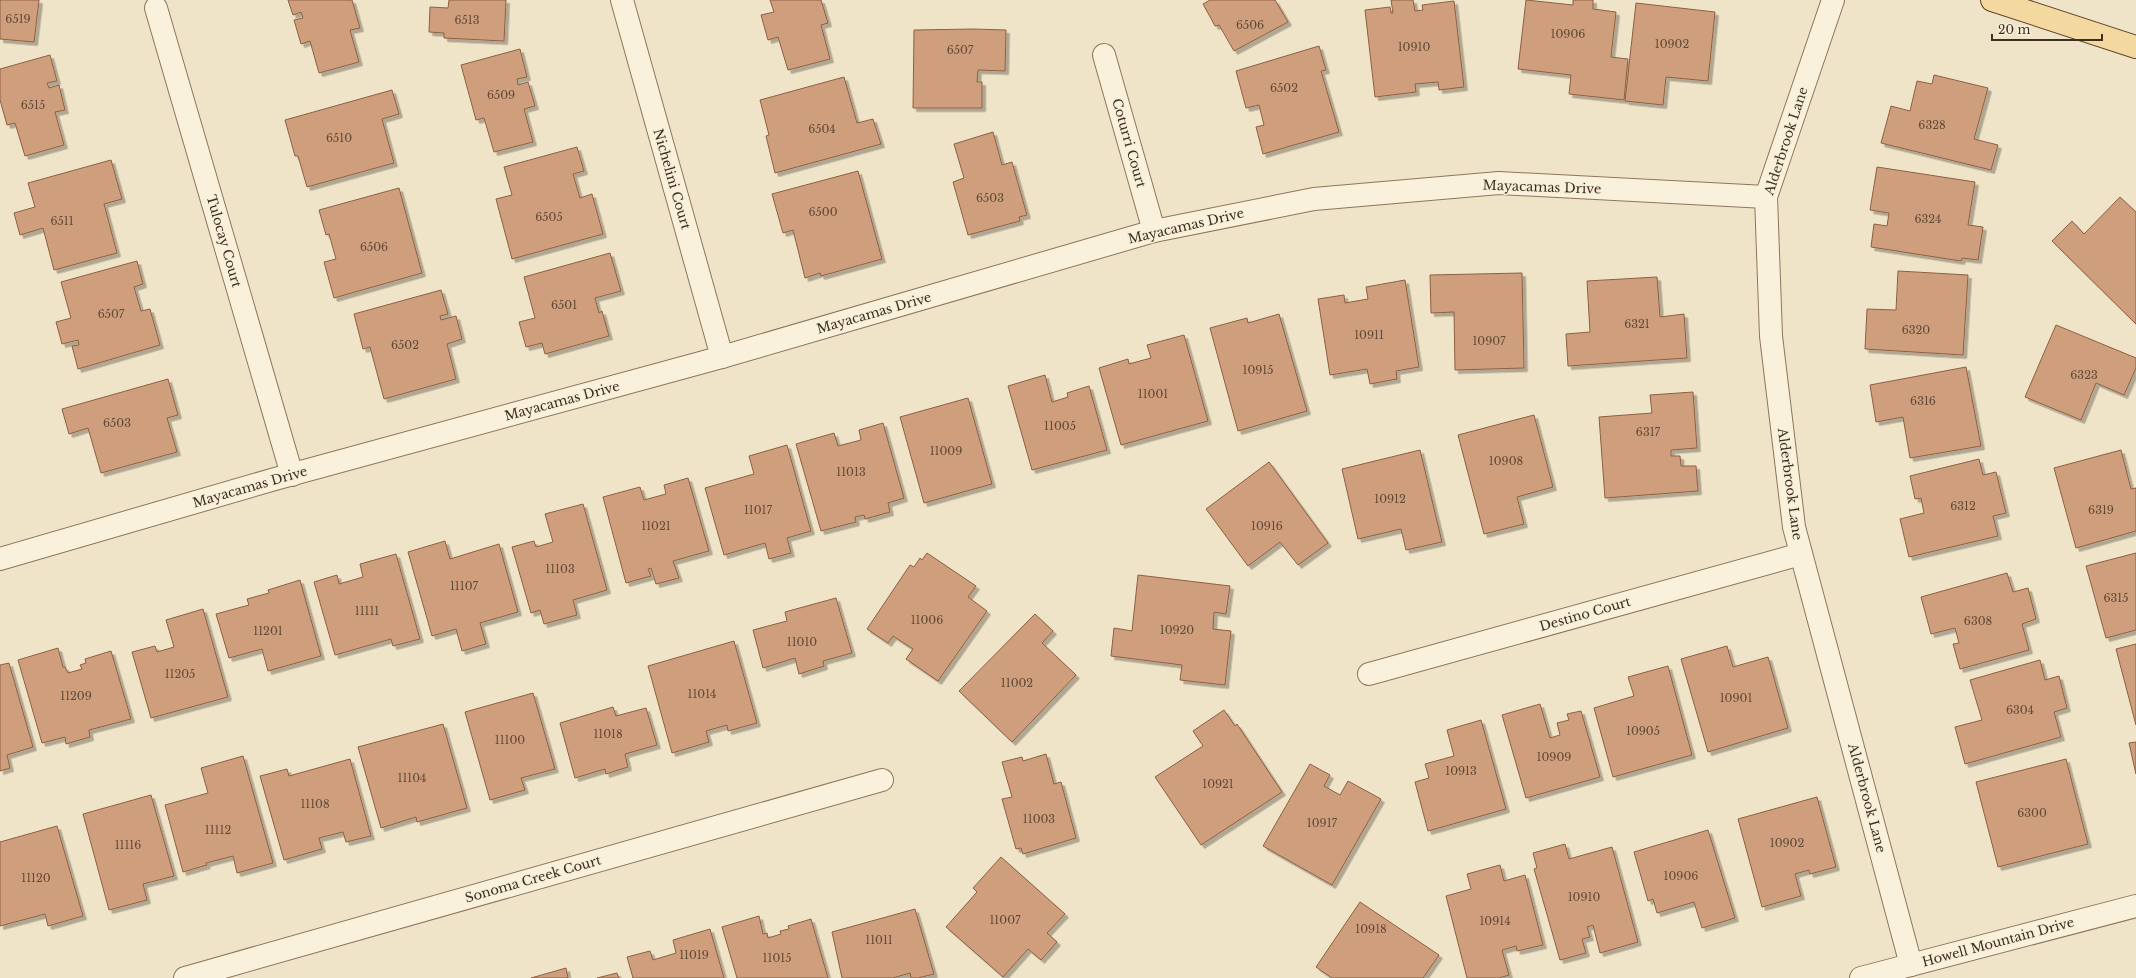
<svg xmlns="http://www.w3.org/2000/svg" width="2136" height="978" font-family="'Libre Baskerville',serif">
<defs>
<filter id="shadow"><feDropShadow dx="3.5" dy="3.5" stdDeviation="0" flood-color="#0004"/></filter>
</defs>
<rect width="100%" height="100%" fill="#f0e4c8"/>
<g fill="#cf9f7d" stroke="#8d5f41" filter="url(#shadow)">
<path d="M0 0H39L34 42 0 39Z"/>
<path d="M288 0H352L360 28 350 30 359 62 319 73 310 41 301 44 294 20 303 18 301 12 293 15Z"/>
<path d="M449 0H506L504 41 444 38V33L429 32 430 7 448 8Z"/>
<path d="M770 0H821L828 23 821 25 830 59 788 70 778 37 768 40 761 15 774 12Z"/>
<path d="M1210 0H1275L1288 22 1234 51 1219 25 1215 26 1203 4Z"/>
<path d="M1391 0H1413L1415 11 1423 10 1422 5 1454 1 1464 87 1439 90 1438 82 1415 84 1416 92 1375 97 1365 10 1390 7 1391 13H1393Z"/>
<path d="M1526 0 1573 5V0H1593V9L1616 12 1611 57 1628 59 1624 100 1569 94 1571 75 1518 69Z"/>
<path d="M1636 3 1715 12 1708 81 1666 77 1663 105 1625 101Z"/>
<path d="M974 29 1006 30 1005 71 978 70 977 82H982V108H913L914 30Z"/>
<path d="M1319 46 1326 70 1321 71 1339 132 1263 154 1256 127 1264 125 1259 105 1246 108 1236 71Z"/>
<path d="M520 49 527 77 517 79 518 85 528 82 535 106 524 109 533 142 494 152 484 118 476 120 461 65Z"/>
<path d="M50 55 57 81 47 83 49 88 59 85 65 110 55 112 64 145 25 156 15 123 7 125 0 100V69Z"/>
<path d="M1934 75 1988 88 1974 139 1998 145 1991 170 1881 143 1891 106 1910 111 1917 81 1932 84Z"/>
<path d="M844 77 857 123 873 119 881 144 775 173 766 136 769 135 760 100Z"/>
<path d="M392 90 399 114 382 119 394 163 307 187 298 156H295L285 120Z"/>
<path d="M993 132 1002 165 1012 162 1027 215 1019 217 1020 221 968 235 953 182 964 178 954 144Z"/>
<path d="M577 147 584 171 573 174 580 198 592 194 603 234 512 259 496 199 512 195 504 167Z"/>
<path d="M111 160 122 199 104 204 117 253 54 270 43 228 20 235 14 213 35 207 28 183Z"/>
<path d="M1877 167 1975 182 1968 225 1983 227 1978 260 1962 258 1961 261 1871 247 1874 224 1887 226 1889 213 1870 210Z"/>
<path d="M858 171 882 259 821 276 820 273 805 278 793 230 783 233 772 194Z"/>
<path d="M399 188 422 273 334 298 324 262 336 259 329 234 326 235 319 210Z"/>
<path d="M2120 197 2136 212V324L2052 241 2072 221 2084 234Z"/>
<path d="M610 253 621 291 595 298 599 313 602 311 609 336 545 354 542 343 526 347 519 322 535 318 524 277Z"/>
<path d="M137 261 143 284 134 287 141 311 150 309 160 345 78 369 72 346 79 345 78 340 62 344 56 322 71 318 61 282Z"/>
<path d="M1898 271 1968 275 1963 355 1865 349 1867 309 1896 310Z"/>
<path d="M1522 273 1524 368 1455 370 1454 312 1431 313 1430 275Z"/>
<path d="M1657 277 1660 317 1684 314 1687 358 1568 366 1566 334 1590 332 1587 281Z"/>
<path d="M1405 280 1419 367 1396 371 1397 379 1370 384 1367 369 1330 375 1318 299 1344 295 1345 303 1368 299 1366 287Z"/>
<path d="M441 290 448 314 440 316 441 320 456 316 462 339 447 344 456 379 384 399 370 347 363 349 354 314Z"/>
<path d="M1279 314 1307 411 1238 431 1210 328 1247 318 1248 323Z"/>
<path d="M2056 325 2136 358V368L2124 395 2096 383 2081 420 2025 397Z"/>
<path d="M1184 335 1208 421 1121 445 1099 368 1128 359 1129 364 1151 358 1147 345Z"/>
<path d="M1966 367 1981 446 1910 458 1903 417 1876 422 1870 385Z"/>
<path d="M1045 375 1052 402 1068 397 1067 393 1089 386 1107 450 1032 470 1008 386Z"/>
<path d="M168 379 178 415 167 418 177 452 101 473 88 428 69 434 62 409Z"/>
<path d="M1693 392 1697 448 1671 450V456H1680L1681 466H1696L1698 491 1605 498 1599 417 1652 413 1650 395Z"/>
<path d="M968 398 992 484 924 503 900 417Z"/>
<path d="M1534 415 1553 487 1517 497 1524 524 1484 534 1458 435Z"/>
<path d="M883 423 904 498 888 503 890 512 865 519 864 515 855 517 856 522 821 531 796 444 834 433 838 446 861 440 859 430Z"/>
<path d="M787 445 811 531 787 538 791 553 769 559 765 543 724 555 705 488 754 474 749 456Z"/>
<path d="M1420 450 1442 542 1406 550 1401 529 1358 539 1342 469Z"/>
<path d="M2121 450 2131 489 2136 488V531L2076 548 2054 468Z"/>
<path d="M1979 459 1983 475 1996 472 2006 513 1993 516 1998 536 1909 557 1900 519 1924 513 1921 498 1915 499 1910 476Z"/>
<path d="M1269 462 1328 543 1298 565 1280 542 1248 566 1206 509Z"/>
<path d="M688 478 709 551 673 561 679 578 656 584 651 568 648 569 651 576 626 583 603 497 640 487 644 500 666 494 664 485Z"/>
<path d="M583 504 607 590 573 600 577 615 544 624 540 610 531 613 512 547 534 541 536 547 553 542 545 514Z"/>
<path d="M445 541 450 559 499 544 518 612 480 623 486 644 462 651 456 629 432 636 408 552Z"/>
<path d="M927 553 976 586 968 597 987 611 938 681 906 659 913 649 893 636 888 643 867 629 910 565 914 567 920 558 922 560Z"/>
<path d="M2136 553V630L2106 638 2086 566Z"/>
<path d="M396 554 420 639 393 646 391 639 335 655 314 582 337 575 339 584 363 577 360 564Z"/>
<path d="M2007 573 2013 592 2028 588 2036 619 2022 624 2029 650 1960 669 1953 644 1959 643 1955 628 1931 634 1921 597Z"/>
<path d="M1138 575 1230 586 1226 614 1214 612 1213 629 1231 631 1225 685 1180 680 1182 665 1111 656 1114 628 1132 631Z"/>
<path d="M300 580 321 656 268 671 262 649 229 658 216 614 249 605 247 599 269 593 268 590Z"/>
<path d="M836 598 852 653 823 661 824 666 799 674 795 658 763 668 753 630 787 621 785 612Z"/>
<path d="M203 609 228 697 151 718 132 652 155 646 157 652 174 647 166 620Z"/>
<path d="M1035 614 1053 631 1042 643 1076 675 1012 742 959 691Z"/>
<path d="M734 641 757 723 728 731 727 725 706 731 709 742 672 753 648 666Z"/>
<path d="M2136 644V725L2116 649Z"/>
<path d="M1727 646 1733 667 1768 657 1788 728 1708 752 1681 659Z"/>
<path d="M58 648 63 667H65L68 673 82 669 80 665 86 663 85 659 111 651 131 719 89 730 90 737 66 744 65 737 42 743 18 660Z"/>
<path d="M2040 660 2045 680 2059 676 2067 708 2054 712 2061 737 1965 764 1955 727 1982 720 1970 680Z"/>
<path d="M9 663 33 747 7 755 10 768 0 771V665Z"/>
<path d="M1668 666 1692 755 1613 777 1594 708 1634 696 1628 677Z"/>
<path d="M533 693 555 769 521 778 525 790 490 800 465 712Z"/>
<path d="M1540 704 1550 738 1560 735 1557 723 1569 720 1567 714 1581 711 1600 777 1526 798 1502 715Z"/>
<path d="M613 707 616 716 646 708 657 745 625 754 628 767 606 774 605 769 575 778 560 723Z"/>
<path d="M1224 710 1235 726 1237 724 1282 792 1201 845 1155 777 1203 746 1193 731Z"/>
<path d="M1481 720 1506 809 1428 831 1415 782 1429 778 1425 764 1454 756 1447 730Z"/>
<path d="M443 724 467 808 417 822 416 817 381 828 358 747Z"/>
<path d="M2136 742V774L2129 743Z"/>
<path d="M1046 754 1054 784 1061 782 1076 838 1023 854 1021 848 1016 849 1002 799 1012 797 1002 762 1022 757 1023 761Z"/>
<path d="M243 756 273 863 237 873 233 856 206 863 207 865 183 872 165 805 208 793 201 768Z"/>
<path d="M350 759 371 836 346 842 343 832 319 838 322 849 284 860 260 776 287 769 289 776Z"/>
<path d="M2066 759 2088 844 1998 867 1976 782Z"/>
<path d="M1310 764 1330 775 1324 786 1340 795 1348 781 1381 799 1332 885 1263 846Z"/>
<path d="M151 795 174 876 143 884 147 900 109 910 83 814Z"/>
<path d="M1817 797 1836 867 1810 874 1809 870 1795 874 1801 896 1762 907 1738 819Z"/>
<path d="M57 826 83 916 48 926 45 914 0 926V842Z"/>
<path d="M1708 830 1735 918 1702 928 1694 902 1657 913 1653 899 1648 901 1634 852Z"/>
<path d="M1565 844 1569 859 1612 847 1638 942 1600 953 1593 925 1587 927 1590 937 1582 939 1586 953 1560 960 1534 869 1537 868 1533 853Z"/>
<path d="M1001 857 1065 914 1047 933 1057 942 1041 960 1028 949 1003 977 946 927 977 892 973 888Z"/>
<path d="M1500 865 1504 881 1525 875 1543 945 1517 951 1516 946 1502 950 1509 975 1499 978H1467L1446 896 1471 889 1467 874Z"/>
<path d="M1360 902 1439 955 1423 978H1332L1316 967Z"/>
<path d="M915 909 934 974 918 978H911L910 973 893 978H842L832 932Z"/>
<path d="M759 916 763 934 767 933 768 938 781 934 780 931 789 929 788 926 811 919 828 978H737L722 927Z"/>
<path d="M710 929 724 978H633L627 957 650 951 653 960 676 953 673 940Z"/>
<path d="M566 968 568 978H531Z"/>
<path d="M617 973 619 978H597Z"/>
</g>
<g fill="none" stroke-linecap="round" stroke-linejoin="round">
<g stroke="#8d765c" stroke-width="24">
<g id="minor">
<path d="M622 0 722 357"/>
<path d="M1833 0 1766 197 1771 336 1794 527 1911 965"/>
<path d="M156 8 292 475"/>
<path d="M1104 55 1154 231"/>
<path d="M0 559 275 479 722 357 1154 231 1314 199 1499 183 1766 197"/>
<path d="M1369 674 1801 554"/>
<path d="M185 978 882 780"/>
<path d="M1861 978 2136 906"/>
</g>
</g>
<g stroke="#5b4430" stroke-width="24">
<path id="major" d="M1992 0 2136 47"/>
</g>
<use href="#minor" stroke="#faf1dc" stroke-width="22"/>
<use href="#major" stroke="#f3d9a0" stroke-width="22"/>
</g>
<g text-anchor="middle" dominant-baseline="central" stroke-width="3" stroke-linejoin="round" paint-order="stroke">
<g font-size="11" fill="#624a37">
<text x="18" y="19">6519</text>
<text x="467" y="20">6513</text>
<text x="1250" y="25">6506</text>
<text x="1568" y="34">10906</text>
<text x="1672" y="44">10902</text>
<text x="1414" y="47">10910</text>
<text x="960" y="50">6507</text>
<text x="1284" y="88">6502</text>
<text x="501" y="95">6509</text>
<text x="33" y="105">6515</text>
<text x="1932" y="125">6328</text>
<text x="822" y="129">6504</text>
<text x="339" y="138">6510</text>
<text x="990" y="198">6503</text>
<text x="823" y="212">6500</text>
<text x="549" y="217">6505</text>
<text x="1928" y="219">6324</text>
<text x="62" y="221">6511</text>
<text x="374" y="247">6506</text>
<text x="564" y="305">6501</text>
<text x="111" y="314">6507</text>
<text x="1637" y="324">6321</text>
<text x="1916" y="330">6320</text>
<text x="1369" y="335">10911</text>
<text x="1489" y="341">10907</text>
<text x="405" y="345">6502</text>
<text x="1258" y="370">10915</text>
<text x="2084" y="375">6323</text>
<text x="1153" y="394">11001</text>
<text x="1923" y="401">6316</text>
<text x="117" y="423">6503</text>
<text x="1060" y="426">11005</text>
<text x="1648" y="432">6317</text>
<text x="946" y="451">11009</text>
<text x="1506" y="461">10908</text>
<text x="851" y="472">11013</text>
<text x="1390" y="499">10912</text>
<text x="1963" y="506">6312</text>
<text x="758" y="510">11017</text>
<text x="2101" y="510">6319</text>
<text x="656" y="526">11021</text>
<text x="1267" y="526">10916</text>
<text x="560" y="569">11103</text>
<text x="464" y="586">11107</text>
<text x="2116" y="598">6315</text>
<text x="367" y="611">11111</text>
<text x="927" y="620">11006</text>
<text x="1978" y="621">6308</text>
<text x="1177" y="630">10920</text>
<text x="268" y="631">11201</text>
<text x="802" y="642">11010</text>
<text x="180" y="674">11205</text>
<text x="1017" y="683">11002</text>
<text x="702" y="694">11014</text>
<text x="76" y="696">11209</text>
<text x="1736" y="698">10901</text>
<text x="2020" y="710">6304</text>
<text x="1643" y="731">10905</text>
<text x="608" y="734">11018</text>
<text x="510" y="740">11100</text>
<text x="1554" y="757">10909</text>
<text x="1461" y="771">10913</text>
<text x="412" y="778">11104</text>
<text x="1218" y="784">10921</text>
<text x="315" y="804">11108</text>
<text x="2032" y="813">6300</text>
<text x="1039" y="819">11003</text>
<text x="1322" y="823">10917</text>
<text x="218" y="830">11112</text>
<text x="1787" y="843">10902</text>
<text x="128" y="845">11116</text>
<text x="1681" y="876">10906</text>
<text x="36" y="878">11120</text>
<text x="1584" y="897">10910</text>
<text x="1005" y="920">11007</text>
<text x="1495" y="921">10914</text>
<text x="1371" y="929">10918</text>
<text x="879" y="940">11011</text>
<text x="694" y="955">11019</text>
<text x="777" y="958">11015</text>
</g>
<g font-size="13" fill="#3d2e20" stroke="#f7eed8">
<text transform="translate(1786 141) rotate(-72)">Alderbrook Lane</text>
<text transform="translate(1129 143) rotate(74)">Coturri Court</text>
<text transform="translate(672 179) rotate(74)">Nichelini Court</text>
<text transform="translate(1542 187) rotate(2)">Mayacamas Drive</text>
<text transform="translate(1186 226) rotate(-13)">Mayacamas Drive</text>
<text transform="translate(224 241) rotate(74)">Tulocay Court</text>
<text transform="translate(874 313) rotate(-16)">Mayacamas Drive</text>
<text transform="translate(562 401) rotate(-15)">Mayacamas Drive</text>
<text transform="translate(1790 484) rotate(82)">Alderbrook Lane</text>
<text transform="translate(250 487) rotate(-16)">Mayacamas Drive</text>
<text transform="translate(1585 614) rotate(-16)">Destino Court</text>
<text transform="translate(1867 798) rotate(75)">Alderbrook Lane</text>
<text transform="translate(533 879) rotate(-16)">Sonoma Creek Court</text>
<text transform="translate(1998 942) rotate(-15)">Howell Mountain Drive</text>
</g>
</g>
<path d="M1992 34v6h110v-6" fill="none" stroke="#3d2e20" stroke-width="2"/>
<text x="1998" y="34" font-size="12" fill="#3d2e20" stroke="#f7eed8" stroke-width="3" paint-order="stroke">20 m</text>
</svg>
